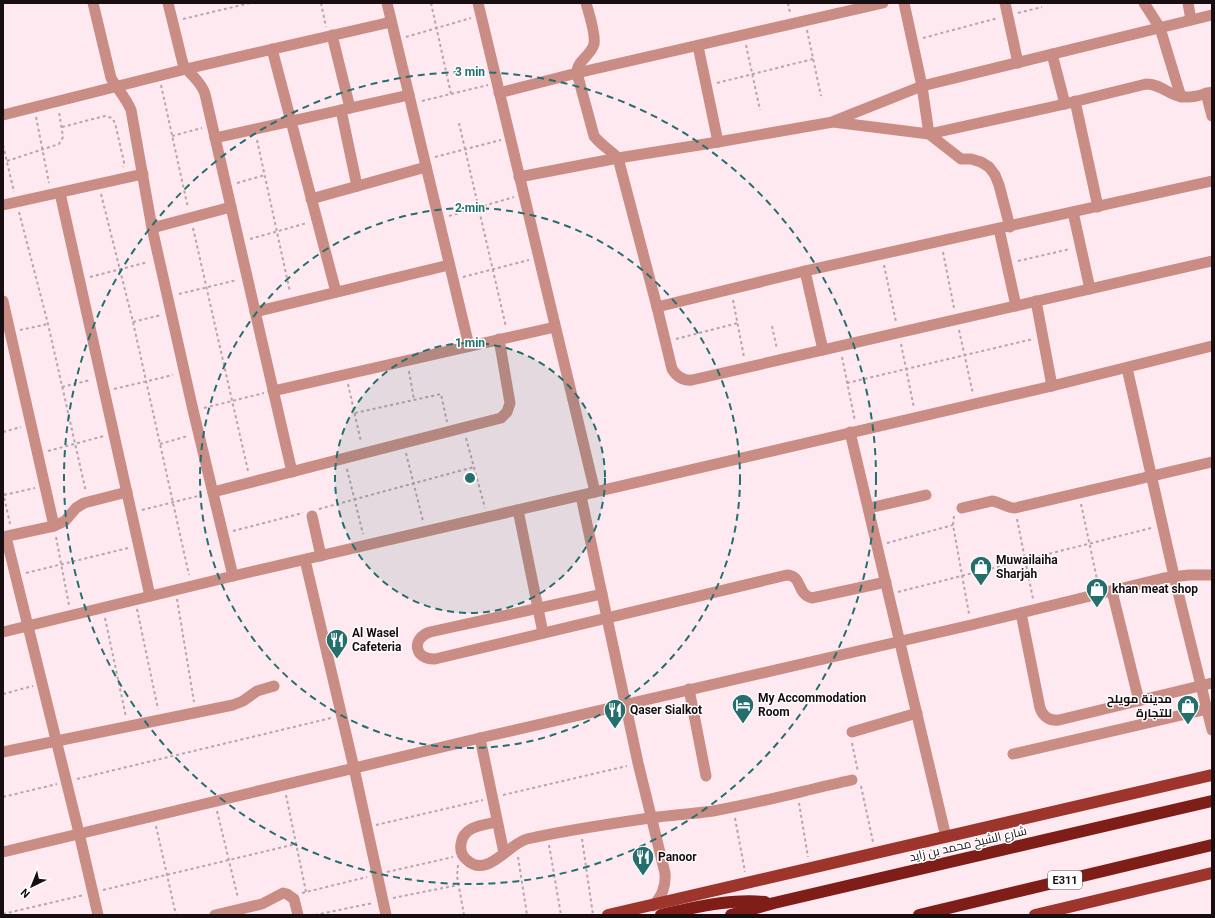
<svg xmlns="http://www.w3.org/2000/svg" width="1215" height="918" font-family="Roboto,Cairo,sans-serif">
<rect width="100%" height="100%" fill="#fee9f0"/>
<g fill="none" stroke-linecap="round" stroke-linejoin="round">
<g stroke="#b7a5ab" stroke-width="2" stroke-dasharray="3 3" stroke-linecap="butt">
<path d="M321 3 326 27"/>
<path d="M431 3 451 94"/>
<path d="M788 3 790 13"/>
<path d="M1018 13 1042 7"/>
<path d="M183 19 250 3"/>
<path d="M807 30 821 96"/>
<path d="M406 37 471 18"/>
<path d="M923 38 998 18"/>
<path d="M746 45 760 110"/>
<path d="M717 83 813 59"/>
<path d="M161 85 188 208"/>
<path d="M422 101 488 85"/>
<path d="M36 117 49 183"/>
<path d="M459 123 506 327"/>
<path d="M62 127 105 116 112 118 115 123 124 162 123 167"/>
<path d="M172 136 202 128"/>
<path d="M257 140 290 292"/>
<path d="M3 145 14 192"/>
<path d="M435 157 501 140"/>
<path d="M7 161 59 144 63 137 59 112"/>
<path d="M237 183 265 175"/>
<path d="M101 194 133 322 189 575"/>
<path d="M19 212 48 324 86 492"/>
<path d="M449 216 514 197"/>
<path d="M193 228 248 471"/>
<path d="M250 239 307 223"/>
<path d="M943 252 954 308"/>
<path d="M1018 261 1070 249"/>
<path d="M884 265 896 322"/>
<path d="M90 277 148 262"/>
<path d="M463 277 529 260"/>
<path d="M179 294 237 280"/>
<path d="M733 300 744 357"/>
<path d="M133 322 161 315"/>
<path d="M772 326 777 349"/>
<path d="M20 330 48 324"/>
<path d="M959 330 973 394"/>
<path d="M676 339 738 323"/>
<path d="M901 344 914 408"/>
<path d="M842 357 855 421"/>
<path d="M409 371 414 400"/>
<path d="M847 383 1033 339"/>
<path d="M348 384 361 442"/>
<path d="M62 387 90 380"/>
<path d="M114 389 173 375"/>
<path d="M204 408 264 393"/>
<path d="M355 413 441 394 447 422"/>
<path d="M3 432 21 427"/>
<path d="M466 438 485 508"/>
<path d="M160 444 188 436"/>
<path d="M48 451 104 436"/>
<path d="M406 453 423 521"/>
<path d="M347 469 363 534"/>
<path d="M3 492 10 524"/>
<path d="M4 495 35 488"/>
<path d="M1081 504 1098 584"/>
<path d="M319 509 474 467"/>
<path d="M142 510 202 495"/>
<path d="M954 516 953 525 969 614"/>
<path d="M1017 519 1033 599"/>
<path d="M233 531 303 513"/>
<path d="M56 537 69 605"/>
<path d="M887 543 953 525"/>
<path d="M26 573 128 548"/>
<path d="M898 592 1151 528"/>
<path d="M177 599 194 702"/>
<path d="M137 609 158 709"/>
<path d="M105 618 126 717"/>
<path d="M3 694 33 686"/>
<path d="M852 743 858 772"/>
<path d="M77 779 331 718"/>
<path d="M861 786 873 842"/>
<path d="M286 795 306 892"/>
<path d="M503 795 627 766"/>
<path d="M3 797 57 784"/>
<path d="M799 803 808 857"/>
<path d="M217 811 238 898"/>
<path d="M735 818 745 872"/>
<path d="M376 825 483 800"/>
<path d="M156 826 176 915"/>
<path d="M582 839 593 915"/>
<path d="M549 845 561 915"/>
<path d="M518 857 527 915"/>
<path d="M458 865 457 876 464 915"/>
<path d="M387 872 453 857"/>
<path d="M103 890 296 844"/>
<path d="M302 893 367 877"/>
<path d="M393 898 458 885"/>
<path d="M3 914 84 895"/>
<path d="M315 915 373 903"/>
</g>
<g stroke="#c98d85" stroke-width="11">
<path d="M93 3 111 78C118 90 126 98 131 110L152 228 193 410 233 576"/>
<path d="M168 3 183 64C190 75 201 81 205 94L292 472"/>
<path d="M387 3 469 346"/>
<path d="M478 3 595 492"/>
<path d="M586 3C589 14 596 34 594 44 591 56 577 60 577 73L594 136C601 145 610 150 618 158L657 307 672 369C677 377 683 381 692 380L1212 261"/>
<path d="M904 3 922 86 929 134 1065 104 1146 84C1158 84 1165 91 1175 95 1187 100 1200 95 1212 92"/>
<path d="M1005 3 1018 63"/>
<path d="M1144 3 1160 28 1181 97"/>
<path d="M1188 3 1191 20"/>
<path d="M332 35 350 108"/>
<path d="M698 46 718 142"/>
<path d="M272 49 336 292"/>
<path d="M1052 54 1065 104"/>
<path d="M499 93 577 73 883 3"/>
<path d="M1206 93 1212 116"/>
<path d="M1075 101 1098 207"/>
<path d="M341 110 357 186"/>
<path d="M3 115 186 69 391 22"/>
<path d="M834 121 922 86 1212 15"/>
<path d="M215 138 409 95"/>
<path d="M519 177 618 158 718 142 833 122 929 134 961 159H971L981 162 989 167 995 175 999 185 1010 227"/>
<path d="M60 193 150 596"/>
<path d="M311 199 426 167"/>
<path d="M3 205 143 174"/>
<path d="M1073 212 1090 289"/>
<path d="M152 228 231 207"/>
<path d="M999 229 1016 306"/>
<path d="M805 271 823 350"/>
<path d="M3 301 54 526"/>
<path d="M1036 301 1052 386"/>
<path d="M657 307 805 271 1212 181"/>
<path d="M255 312 449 265"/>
<path d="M1127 368 1174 576 1212 730"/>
<path d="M273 391 555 327"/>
<path d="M850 432 946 837"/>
<path d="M213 492 501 418 507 412 510 403 499 339"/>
<path d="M581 496 638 763 665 873C666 887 662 896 653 906"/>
<path d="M869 508 926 495"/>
<path d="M962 508 992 501C1000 502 1007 508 1015 508L1212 462"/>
<path d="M518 510 543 633"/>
<path d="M312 516 321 556"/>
<path d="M3 537 54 526 65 521 76 508 84 503 127 492"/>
<path d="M6 537 79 833 98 915"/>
<path d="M305 560 354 768 386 915"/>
<path d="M1112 591 1139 701"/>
<path d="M602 594 430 632C411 638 414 660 435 659L787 575C803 576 796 594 812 598L886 582"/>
<path d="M1021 613 1040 708C1043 717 1050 721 1059 720L1212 683"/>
<path d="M3 632 233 576 1052 386 1212 346"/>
<path d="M689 689 706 776"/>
<path d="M852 732 917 713"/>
<path d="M480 738 504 853"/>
<path d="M3 752 233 705 243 701 257 691 274 686"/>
<path d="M1013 754 1212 708"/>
<path d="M497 822C483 825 463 826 461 844 460 850 462 856 467 860 487 879 508 844 527 839 567 830 609 824 650 818 671 815 692 814 713 811 759 803 806 790 852 780"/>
<path d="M3 852 480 738 971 625 1164 578 1189 575H1212"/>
<path d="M215 915 262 904 283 893 287 894 294 899 298 915"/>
</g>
<g stroke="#9e352d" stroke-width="12">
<path d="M608 915 1212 775"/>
<path d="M1035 915 1212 873"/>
</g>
<g stroke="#7f1e19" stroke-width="12">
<path d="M661 915C695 907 729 899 765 902"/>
<path d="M731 915 774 903 1212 801"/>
<path d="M919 915 1212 845"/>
</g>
</g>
<circle cx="470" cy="478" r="135" fill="#246f6d" fill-opacity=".12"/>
<g fill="none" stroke="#246f6d" stroke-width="2" stroke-dasharray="7 5">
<circle cx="470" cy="478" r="135"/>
<circle cx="470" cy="478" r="270"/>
<circle cx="470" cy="478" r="406"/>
</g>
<defs>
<g id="shop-pin" transform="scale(1.15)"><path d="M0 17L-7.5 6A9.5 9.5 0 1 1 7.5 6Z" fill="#246f6d" stroke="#fff"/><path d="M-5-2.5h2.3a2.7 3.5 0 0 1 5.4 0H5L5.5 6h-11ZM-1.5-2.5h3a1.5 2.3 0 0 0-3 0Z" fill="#fff"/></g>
<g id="restaurant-pin" transform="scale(1.15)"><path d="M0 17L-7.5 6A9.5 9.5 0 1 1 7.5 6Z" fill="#246f6d" stroke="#fff"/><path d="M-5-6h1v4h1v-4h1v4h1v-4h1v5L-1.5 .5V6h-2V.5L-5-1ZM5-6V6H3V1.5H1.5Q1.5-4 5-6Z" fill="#fff"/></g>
<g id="hotel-pin" transform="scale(1.15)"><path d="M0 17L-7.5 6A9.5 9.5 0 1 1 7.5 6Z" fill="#246f6d" stroke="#fff"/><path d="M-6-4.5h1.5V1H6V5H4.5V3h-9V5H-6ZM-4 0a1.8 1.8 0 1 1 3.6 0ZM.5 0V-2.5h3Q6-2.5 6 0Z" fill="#fff"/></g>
</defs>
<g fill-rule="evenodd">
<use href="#shop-pin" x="981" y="567"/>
<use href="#shop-pin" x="1097" y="589"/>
<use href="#restaurant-pin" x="337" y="640"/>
<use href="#hotel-pin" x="743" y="705"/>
<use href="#shop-pin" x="1188" y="706"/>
<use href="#restaurant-pin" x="615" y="710"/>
<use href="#restaurant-pin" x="643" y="857"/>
</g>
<g text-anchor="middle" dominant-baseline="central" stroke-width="3" stroke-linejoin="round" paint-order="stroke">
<rect fill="#fff" stroke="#5d5658" stroke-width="1" x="1048" y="871" width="34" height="18" rx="3"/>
<g font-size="11" font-weight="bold" fill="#180d11">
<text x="1065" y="880">E311</text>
</g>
<g font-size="12" font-weight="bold" fill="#180d11" stroke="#fff" text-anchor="start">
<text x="996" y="560">Muwailaiha<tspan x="996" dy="14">Sharjah</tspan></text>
<text x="1112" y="589">khan meat shop</text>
<text x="352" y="633">Al Wasel<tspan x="352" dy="14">Cafeteria</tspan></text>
<text x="758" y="698">My Accommodation<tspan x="758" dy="14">Room</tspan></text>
<text x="1172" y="699" text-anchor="end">مدينة مويلح<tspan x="1172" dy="14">للتجارة</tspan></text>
<text x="630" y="710">Qaser Sialkot</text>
<text x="658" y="857">Panoor</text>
</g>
<g font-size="12" fill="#180d11" stroke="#fff">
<text transform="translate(968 844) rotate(-13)">شارع الشيخ محمد بن زايد</text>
</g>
</g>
<circle cx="470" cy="478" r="6" fill="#246f6d" stroke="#fff" stroke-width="2"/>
<g font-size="12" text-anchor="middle" font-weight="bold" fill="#246f6d" stroke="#fff" stroke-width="3" stroke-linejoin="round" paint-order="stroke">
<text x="470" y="76">3 min</text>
<text x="470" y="212">2 min</text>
<text x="470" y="347">1 min</text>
</g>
<rect width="1215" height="918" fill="none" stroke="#180d11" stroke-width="8"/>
<g transform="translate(32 886) rotate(223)" stroke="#ffffff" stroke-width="3" paint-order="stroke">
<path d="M0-3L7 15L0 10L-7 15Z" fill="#180d11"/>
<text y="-6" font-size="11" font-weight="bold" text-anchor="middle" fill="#180d11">N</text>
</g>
</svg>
